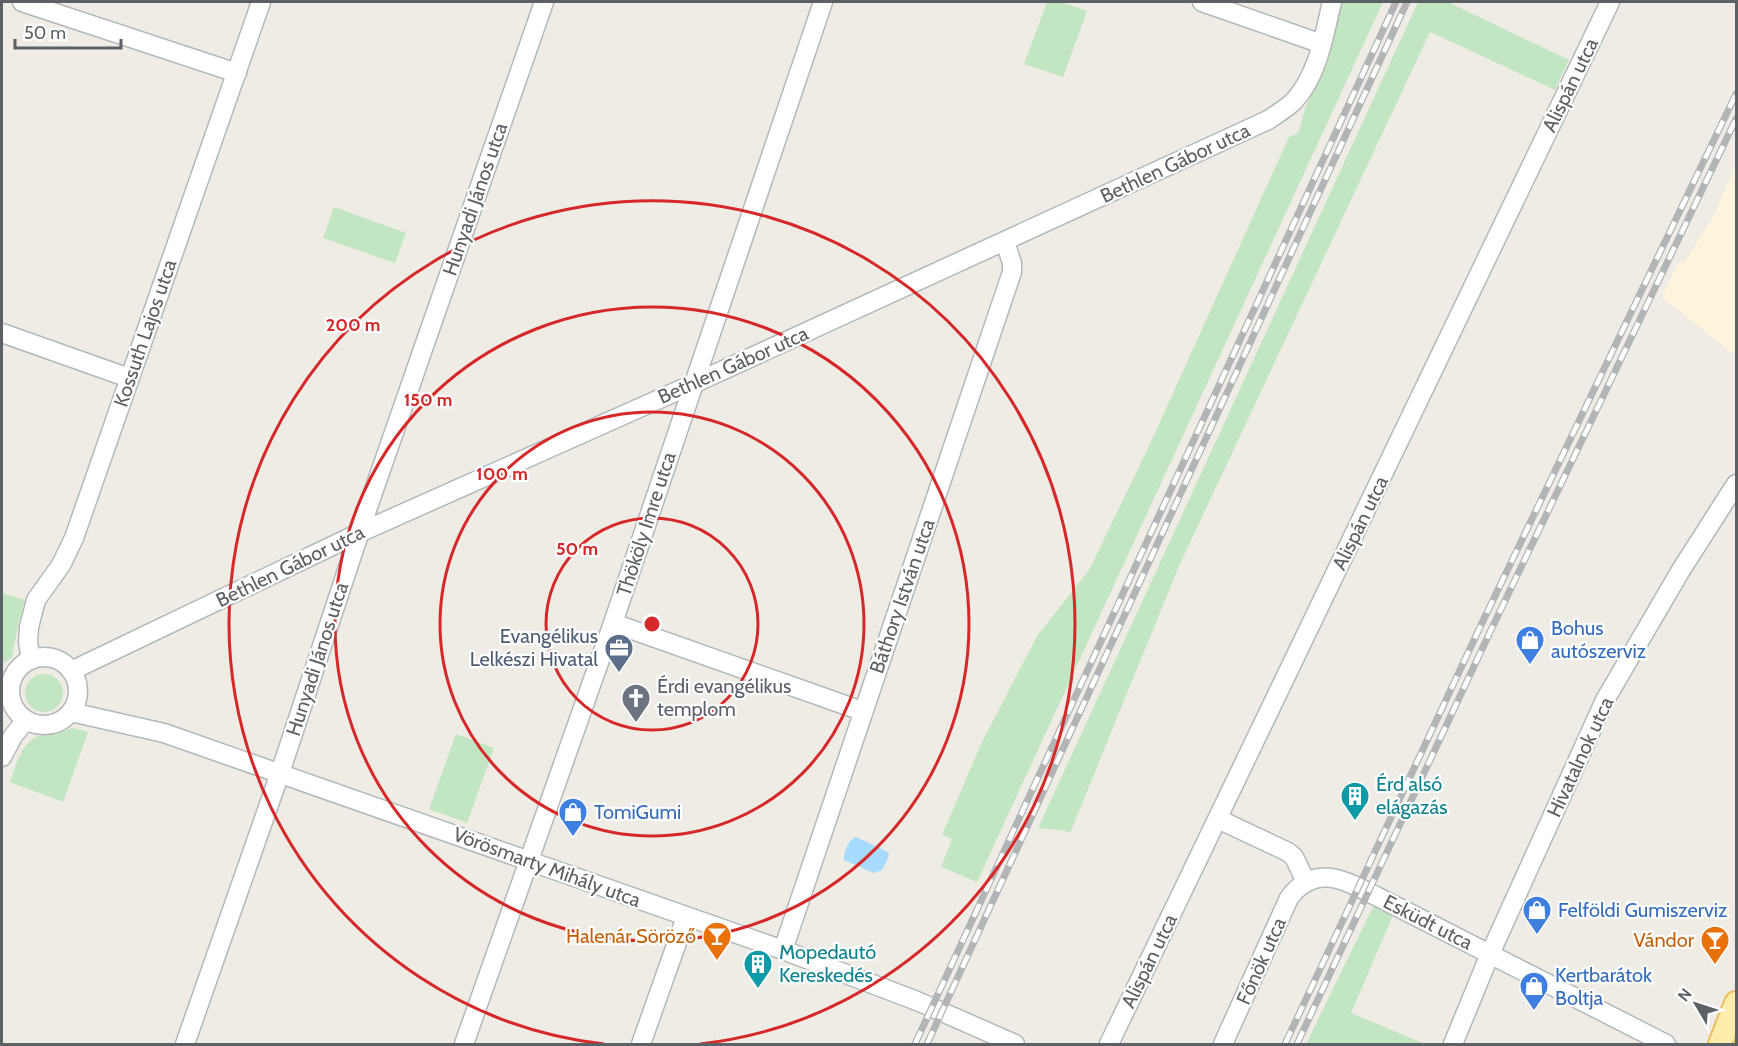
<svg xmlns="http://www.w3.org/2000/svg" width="1738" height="1046" font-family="Cabin,sans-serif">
<rect width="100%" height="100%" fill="#efece5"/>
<path fill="#fdf4db" d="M1736 165V356L1662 297 1678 263 1685 261 1713 217Z"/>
<g fill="#c3e6c2">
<path d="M1047 2H1061L1087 11 1063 77 1024 64Z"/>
<path d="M1342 2H1383L977 882 941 867 952 839 942 835 981 744 1037 636 1089 570 1149 446 1289 137 1299 132 1305 108 1315 89 1328 52Z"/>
<path d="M1418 2H1448L1569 60 1555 90 1430 32 1179 566 1070 833C1062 828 1048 830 1038 828Z"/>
<path d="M334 207 406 233 395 263 323 238Z"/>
<path d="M2 593 25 600 18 625 12 657C9 660 6 663 2 662Z"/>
<circle cx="44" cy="693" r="19"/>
<path d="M72 728 88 732 63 802 10 782C15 768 22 740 39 736 51 734 61 733 72 728Z"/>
<path d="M456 734 494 748 467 823 429 809Z"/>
<path d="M1375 903 1394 913 1351 1013 1425 1044H1306Z"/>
</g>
<path fill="#a6dbfd" d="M856 837 888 852 889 856 882 870 874 873 844 860C843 852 849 839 856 837Z"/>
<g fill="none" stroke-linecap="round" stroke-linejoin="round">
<g stroke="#b5b7bb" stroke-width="21">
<g id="minor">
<path d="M22 2 237 73"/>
<path d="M1202 2 1322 44"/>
<path d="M2 333 129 378"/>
<path d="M613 623 862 711"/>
<circle cx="44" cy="691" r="34"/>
<path d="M31 660 28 642 29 627 36 600 61 565 74 538 261 2"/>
<path d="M71 671 359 533 693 384 1268 120C1277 114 1287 108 1294 101 1318 75 1324 35 1332 2"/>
<path d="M71 712 164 733 783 950 917 1001 1015 1044"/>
<path d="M2 757 13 736 26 720"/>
<path d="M1218 819 1288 852 1294 857 1306 882"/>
<path d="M783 950 1012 272V263L1005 242"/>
<path d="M185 1044 280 773 368 507 544 2"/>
<path d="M464 1044 613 623 823 2"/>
<path d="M641 1044 686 917"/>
<path d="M1109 1044 1610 2"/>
<path d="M1223 1044 1289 898C1316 862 1346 881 1378 897L1666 1044"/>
<path d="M1453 1044 1490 954 1605 700 1681 570 1736 484"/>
</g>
</g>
<g stroke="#efc05e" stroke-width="26">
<path id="major" d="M1720 1044 1736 1003"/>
</g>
<use href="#minor" stroke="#fff" stroke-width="18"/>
<use href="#major" stroke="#fdecab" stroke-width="22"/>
<g stroke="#b3b4b5" stroke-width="7">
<g id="rail">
<path d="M915 1044 1396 2"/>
<path d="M927 1044 1407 2"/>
<path d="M1285 1044 1481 625 1736 94"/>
<path d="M1297 1044 1491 630 1736 119"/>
</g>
</g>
<use href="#rail" stroke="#fff" stroke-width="4.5" stroke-dasharray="14" stroke-linecap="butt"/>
</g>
<g fill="none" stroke="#d62828" stroke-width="3">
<circle cx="652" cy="624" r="106"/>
<circle cx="652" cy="624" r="212"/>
<circle cx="652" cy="624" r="317"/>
<path d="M604 1044A423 423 0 1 1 700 1044"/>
</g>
<defs>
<g id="shop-pin" transform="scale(1.5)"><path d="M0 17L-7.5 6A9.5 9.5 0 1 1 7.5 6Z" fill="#3f7fe0" stroke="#fff"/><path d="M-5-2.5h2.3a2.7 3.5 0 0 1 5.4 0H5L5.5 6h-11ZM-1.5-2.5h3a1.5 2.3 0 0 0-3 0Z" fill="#fff"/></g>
<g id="office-pin" transform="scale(1.5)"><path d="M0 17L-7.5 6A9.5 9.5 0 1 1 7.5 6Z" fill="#5c6f8a" stroke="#fff"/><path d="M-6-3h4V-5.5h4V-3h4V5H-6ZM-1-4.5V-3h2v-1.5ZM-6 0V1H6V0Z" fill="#fff"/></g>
<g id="church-pin" transform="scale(1.5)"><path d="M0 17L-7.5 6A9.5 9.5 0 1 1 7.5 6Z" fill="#6b7280" stroke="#fff"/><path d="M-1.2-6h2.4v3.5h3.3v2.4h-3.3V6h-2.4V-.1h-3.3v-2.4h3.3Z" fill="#fff"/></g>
<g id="building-pin" transform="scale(1.5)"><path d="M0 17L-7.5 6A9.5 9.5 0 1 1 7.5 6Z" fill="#0f9aa8" stroke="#fff"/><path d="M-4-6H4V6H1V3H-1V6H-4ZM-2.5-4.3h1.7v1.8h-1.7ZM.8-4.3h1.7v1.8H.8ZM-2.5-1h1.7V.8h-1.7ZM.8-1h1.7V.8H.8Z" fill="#fff"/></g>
<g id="bar-pin" transform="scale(1.5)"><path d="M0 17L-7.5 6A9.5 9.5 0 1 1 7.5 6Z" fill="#e8710a" stroke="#fff"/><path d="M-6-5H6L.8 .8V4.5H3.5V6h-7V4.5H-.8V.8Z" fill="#fff"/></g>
</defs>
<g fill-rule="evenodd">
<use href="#shop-pin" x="1530" y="640"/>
<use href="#office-pin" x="619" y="648"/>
<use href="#church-pin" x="636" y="698"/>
<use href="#building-pin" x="1355" y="796"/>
<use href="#shop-pin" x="573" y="812"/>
<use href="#shop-pin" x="1537" y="910"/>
<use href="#bar-pin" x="717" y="936"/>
<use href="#bar-pin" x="1715" y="940"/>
<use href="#building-pin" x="758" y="964"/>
<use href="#shop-pin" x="1534" y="986"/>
</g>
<g text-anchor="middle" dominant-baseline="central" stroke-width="4.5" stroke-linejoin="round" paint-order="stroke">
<g font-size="20" fill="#5c6165" stroke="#fff">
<text transform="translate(1570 85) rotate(-64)">Alispán utca</text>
<text transform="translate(1175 163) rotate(-25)">Bethlen Gábor utca</text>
<text transform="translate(475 199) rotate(-71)">Hunyadi János utca</text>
<text transform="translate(145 333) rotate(-71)">Kossuth Lajos utca</text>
<text transform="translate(733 365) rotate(-24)">Bethlen Gábor utca</text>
<text transform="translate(1360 523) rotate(-64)">Alispán utca</text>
<text transform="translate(646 524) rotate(-72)">Thököly Imre utca</text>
<text transform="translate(290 566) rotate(-26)">Bethlen Gábor utca</text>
<text transform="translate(902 596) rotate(-71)">Báthory István utca</text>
<text transform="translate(317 659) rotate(-72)">Hunyadi János utca</text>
<text transform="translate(1580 757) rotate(-65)">Hivatalnok utca</text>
<text transform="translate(547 867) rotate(20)">Vörösmarty Mihály utca</text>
<text transform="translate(1428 922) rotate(27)">Esküdt utca</text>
<text transform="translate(1149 961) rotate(-64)">Alispán utca</text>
<text transform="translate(1261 961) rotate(-66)">Főnök utca</text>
</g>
<g font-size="20" fill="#366cbe" stroke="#fff" text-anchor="start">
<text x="1551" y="628">Bohus<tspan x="1551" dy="23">autószerviz</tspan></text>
<text x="594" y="812">TomiGumi</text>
<text x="1558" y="910">Felföldi Gumiszerviz</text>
<text x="1555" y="975">Kertbarátok<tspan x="1555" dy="23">Boltja</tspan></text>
</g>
<g font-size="20" fill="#4e5e75" stroke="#fff" text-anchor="end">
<text x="598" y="636">Evangélikus<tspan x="598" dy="23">Lelkészi Hivatal</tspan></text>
</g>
<g font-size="20" fill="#5b616d" stroke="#fff" text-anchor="start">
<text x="657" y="686">Érdi evangélikus<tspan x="657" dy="23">templom</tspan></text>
</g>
<g font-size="20" fill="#0d838f" stroke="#fff" text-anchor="start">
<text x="1376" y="784">Érd alsó<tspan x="1376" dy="23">elágazás</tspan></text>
<text x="779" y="952">Mopedautó<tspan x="779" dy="23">Kereskedés</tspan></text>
</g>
<g font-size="20" fill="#c56008" stroke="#fff" text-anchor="end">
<text x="696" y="936">Halenár Söröző</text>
<text x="1694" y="940">Vándor</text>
</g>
</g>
<circle cx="652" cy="624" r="9" fill="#d62828" stroke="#fff" stroke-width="3"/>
<g font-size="18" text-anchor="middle" font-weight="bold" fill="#d62828" stroke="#fff" stroke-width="4.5" stroke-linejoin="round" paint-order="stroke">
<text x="353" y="331">200 m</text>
<text x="428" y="406">150 m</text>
<text x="502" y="480">100 m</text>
<text x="577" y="555">50 m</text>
</g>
<rect width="1738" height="1046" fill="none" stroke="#5c6165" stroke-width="6"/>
<g transform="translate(1696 1004) rotate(309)" stroke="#ffffff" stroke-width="4.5" paint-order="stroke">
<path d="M0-4.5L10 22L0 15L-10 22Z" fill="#5c6165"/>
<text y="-9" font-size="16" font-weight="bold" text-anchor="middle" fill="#5c6165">N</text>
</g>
<path d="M15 39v9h106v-9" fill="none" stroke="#5c6165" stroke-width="3"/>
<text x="24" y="39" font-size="18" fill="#5c6165" stroke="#ffffff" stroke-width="4.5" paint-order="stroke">50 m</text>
</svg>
